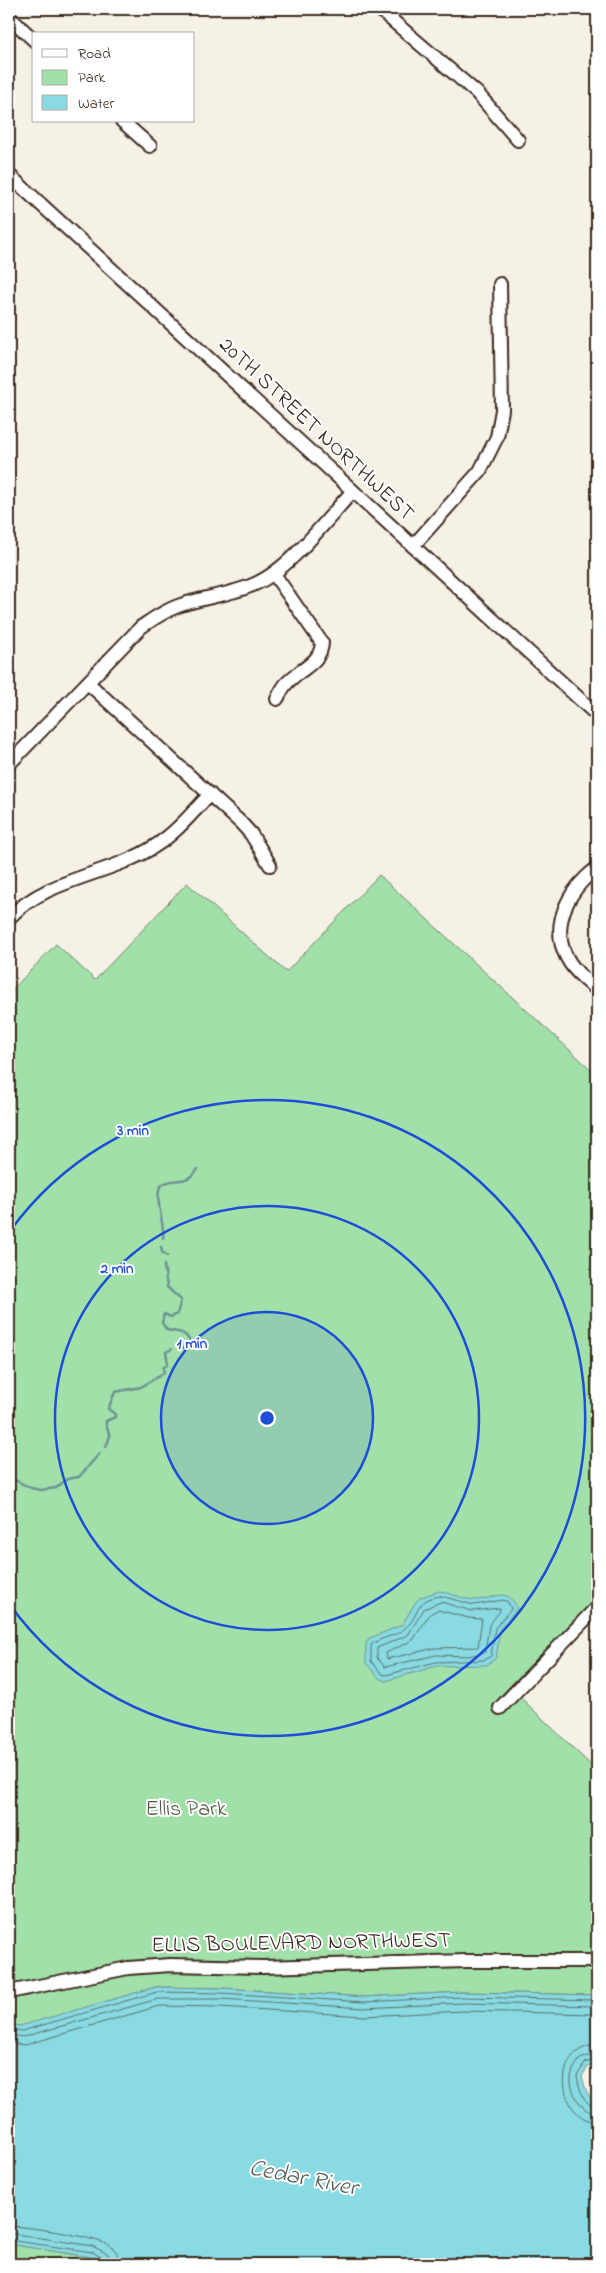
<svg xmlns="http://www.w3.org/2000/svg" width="606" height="2273" font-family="'Indie Flower',sans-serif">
<rect width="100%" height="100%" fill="#f6f1e7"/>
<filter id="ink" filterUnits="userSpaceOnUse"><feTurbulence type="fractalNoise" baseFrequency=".02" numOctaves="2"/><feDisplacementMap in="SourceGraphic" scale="10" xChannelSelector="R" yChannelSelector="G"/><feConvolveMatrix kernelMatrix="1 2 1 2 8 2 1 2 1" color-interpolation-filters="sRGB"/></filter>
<g filter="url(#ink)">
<g fill="#a1e0a9" stroke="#6e8564">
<path d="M379 875 597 1075V1598L499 1697H520L597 1771V1995L463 1992 364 1997 221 1988 156 1987 20 2027 9 2024V993L56 944 95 980 187 883 286 972Z"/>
<path d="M9 2244 90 2257 105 2264H9Z"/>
</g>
<g fill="#89dae2" stroke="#6a9494">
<path d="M440 1591C451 1593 465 1600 476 1600 494 1600 507 1585 517 1608L500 1629 496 1658 487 1665 437 1666 385 1681 379 1678 366 1663V1643L370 1638 402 1625 415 1603 421 1597Z"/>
<path d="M156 1987 221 1988 364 1997 463 1992 597 1995V2064L588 2067 582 2076C585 2088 587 2096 597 2104V2264H105L90 2257 9 2244V2024L20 2026Z"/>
</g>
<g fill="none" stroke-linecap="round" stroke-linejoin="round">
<g stroke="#5a706c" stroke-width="1">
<path d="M441 1596 474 1605 503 1600 508 1602 511 1609 495 1628 491 1656 484 1660 436 1662 386 1675 382 1674 371 1661V1645C380 1637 395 1637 404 1629 421 1616 413 1599 441 1596Z"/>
<path d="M441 1602 472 1611 500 1608V1611L489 1625 485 1652 469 1656 436 1655 385 1667 377 1658V1648L408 1635 424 1609Z"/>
<path d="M438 1610 469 1618 482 1619 478 1647 435 1648 387 1659 386 1653 413 1640 430 1614Z"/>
<path d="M9 2029 22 2031 157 1992 221 1993 364 2002 463 1997 597 2000"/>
<path d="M9 2035 23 2037 158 1999H221L364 2008 463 2003 597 2006"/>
<path d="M9 2043 25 2045 159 2006 220 2007 364 2016 463 2011 597 2014"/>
<path d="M597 2045C549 2047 558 2120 597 2122"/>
<path d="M597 2053 580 2059C577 2063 573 2068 572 2073 567 2088 581 2113 597 2114"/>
<path d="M597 2059 585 2063 577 2076C579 2088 583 2105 597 2108"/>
<path d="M9 2226C27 2226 99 2237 112 2247 117 2251 119 2257 119 2264"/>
<path d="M9 2233 92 2246 108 2254 112 2264"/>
<path d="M9 2240 92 2252 103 2258 106 2264"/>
</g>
<g stroke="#6a9494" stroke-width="2.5">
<path d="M163 1238C166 1226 151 1192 163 1184 177 1176 184 1187 198 1169"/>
<path d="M161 1247 162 1252 167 1256"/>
<path d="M164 1265 167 1287 181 1300 177 1314 171 1317 164 1314 162 1323 167 1330C177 1333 185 1330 190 1342L187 1348H182"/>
<path d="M106 1447 110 1436 106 1425V1421L115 1417V1414L108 1409 115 1392 141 1387 164 1373 163 1368 168 1364 166 1352 172 1349"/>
<path d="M9 1480H15L31 1488 41 1490 56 1488 67 1479 79 1477 100 1453"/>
</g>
<g stroke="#3b2a1e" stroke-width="16">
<g id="minor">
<path d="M379 9 477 93 518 140"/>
<path d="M9 17 34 40"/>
<path d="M122 121 150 146"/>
<path d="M9 175 597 715"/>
<path d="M413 546 480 471 497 437 502 410 500 284"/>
<path d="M274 574 322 643C321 663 300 669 288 682 283 686 280 694 277 699"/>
<path d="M88 683 241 823 251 834 270 865"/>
<path d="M9 764 141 627C153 619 164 611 178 606 203 597 231 595 255 584 290 569 326 520 352 492"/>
<path d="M597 868C568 890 547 928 570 963 577 974 588 982 597 990"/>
<path d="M9 918C48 877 109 876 155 846 176 833 193 812 210 794"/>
<path d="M500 1708 597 1607"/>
<path d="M9 1992 128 1968 170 1965 263 1967 466 1961H597"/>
</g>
</g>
<use href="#minor" stroke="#fff" stroke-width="12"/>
</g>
</g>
<circle cx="267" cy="1418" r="106" fill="#1d4ed8" fill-opacity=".12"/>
<g fill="none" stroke="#1d4ed8" stroke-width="2.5">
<circle cx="267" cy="1418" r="106"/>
<circle cx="267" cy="1418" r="212"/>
<path d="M10 1231A318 318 0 1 1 10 1605"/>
</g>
<g text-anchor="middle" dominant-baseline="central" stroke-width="4" stroke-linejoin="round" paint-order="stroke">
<g font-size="22" fill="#3b2a1e" stroke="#fff">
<text transform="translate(316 430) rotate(43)">20TH STREET NORTHWEST</text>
<text transform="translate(301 1944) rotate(-1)">ELLIS BOULEVARD NORTHWEST</text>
</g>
<g font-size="22" fill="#545841" stroke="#fff">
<text x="186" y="1810">Ellis Park</text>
</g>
<g font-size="24" font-style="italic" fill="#525f59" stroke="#fff">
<text transform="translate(303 2179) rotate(11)">Cedar River</text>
</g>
</g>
<circle cx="267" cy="1418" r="8" fill="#1d4ed8" stroke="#fff" stroke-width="2.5"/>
<g font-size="15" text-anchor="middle" font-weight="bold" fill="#1d4ed8" stroke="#fff" stroke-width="4" stroke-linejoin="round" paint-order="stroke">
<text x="133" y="1135">3 min</text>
<text x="117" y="1273">2 min</text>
<text x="192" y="1348">1 min</text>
</g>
<rect width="606" height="2273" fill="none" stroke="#fff" stroke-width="30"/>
<rect x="15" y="15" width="576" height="2243" fill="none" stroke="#3b2a1e" stroke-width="2" filter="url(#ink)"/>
<rect x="32" y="32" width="162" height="90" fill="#ffffff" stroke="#b1aaa5"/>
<rect x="42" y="49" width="25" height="8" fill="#ffffff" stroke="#b1aaa5"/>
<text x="78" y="58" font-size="15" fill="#3b2a1e">Road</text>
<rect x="42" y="70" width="25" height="15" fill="#a1e0a9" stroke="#b1aaa5"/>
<text x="78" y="82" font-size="15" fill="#3b2a1e">Park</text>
<rect x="42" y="95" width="25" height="15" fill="#89dae2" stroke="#b1aaa5"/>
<text x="78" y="108" font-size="15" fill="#3b2a1e">Water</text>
</svg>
